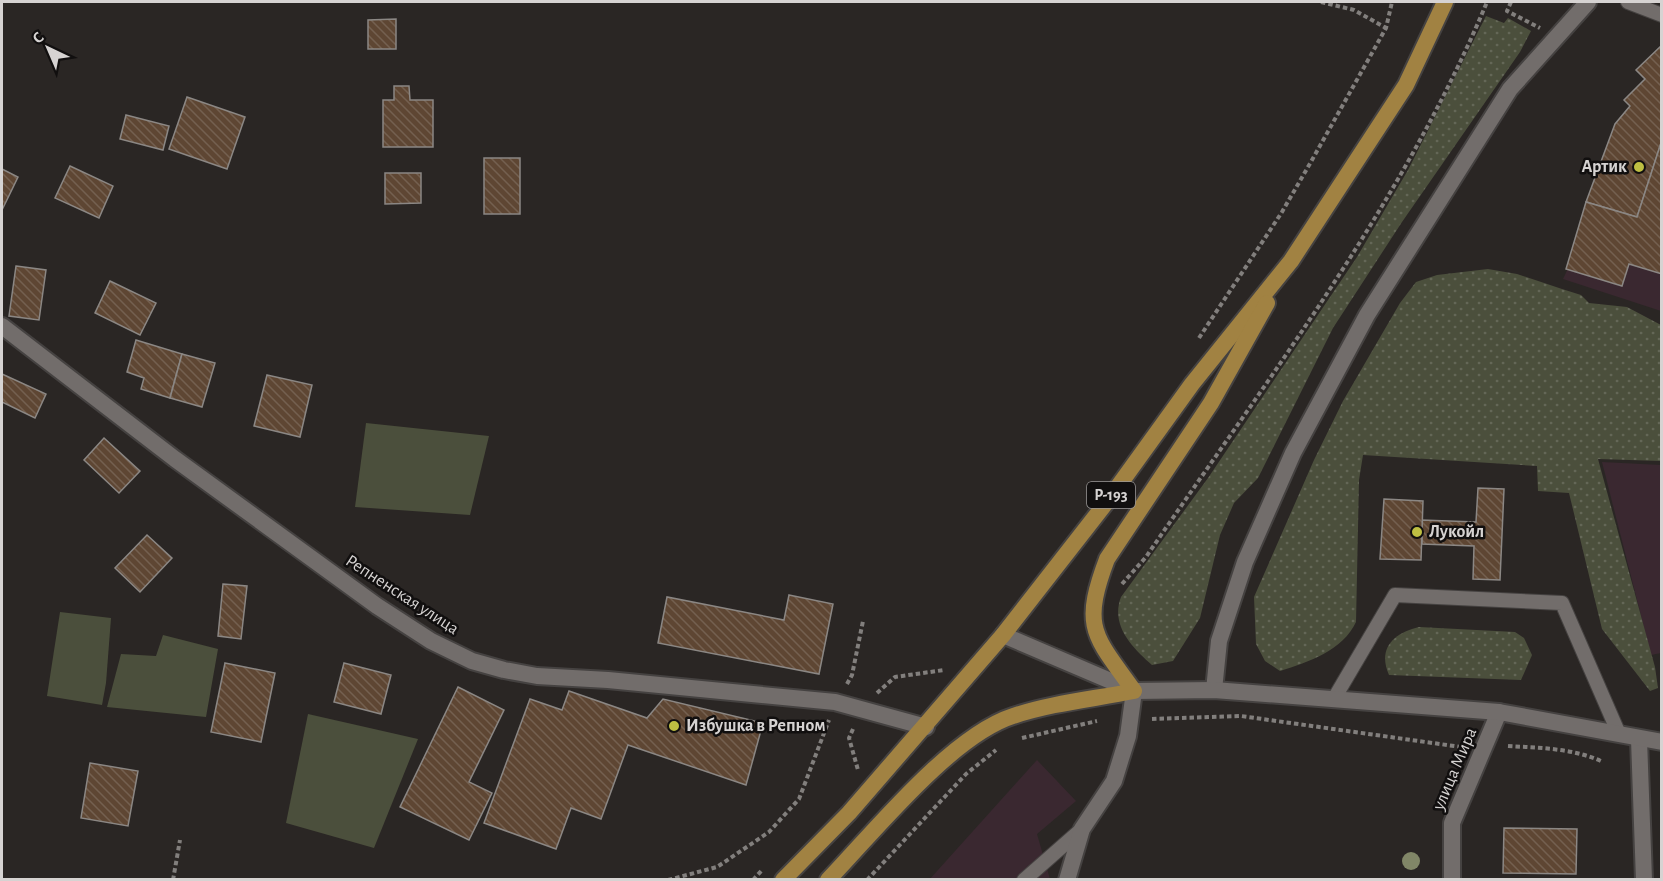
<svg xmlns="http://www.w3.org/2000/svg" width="1663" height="881" font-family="'Alegreya Sans',sans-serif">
<defs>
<pattern id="grass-dots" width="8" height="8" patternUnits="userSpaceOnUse" patternTransform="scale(1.5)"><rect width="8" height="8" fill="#4b4f3c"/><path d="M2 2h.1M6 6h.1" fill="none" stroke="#646757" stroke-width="1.8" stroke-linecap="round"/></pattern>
<pattern id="building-back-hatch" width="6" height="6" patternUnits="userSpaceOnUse" patternTransform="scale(1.5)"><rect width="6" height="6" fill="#5e4633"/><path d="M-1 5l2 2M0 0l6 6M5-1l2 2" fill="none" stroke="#746050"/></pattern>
</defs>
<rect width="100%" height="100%" fill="#2a2624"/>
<g fill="#3a2830">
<path d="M1661 72V311L1563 279Z"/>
<path d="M1602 462 1661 465V653L1651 655Z"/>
<path d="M1037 760 1076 801 1037 834 1050 879 929 880Z"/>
</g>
<g fill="url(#grass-dots)">
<path d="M1486 16 1504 23 1508 18 1531 31 1520 52 1402 222 1333 328 1258 478 1234 503 1220 535 1200 618 1173 661 1152 665C1133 648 1110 626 1121 597L1208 478 1357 257 1408 170Z"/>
<path d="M1488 269 1517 274 1562 289 1581 295 1589 303 1627 307 1661 325V461L1598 459 1655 667 1658 688 1650 691 1602 629 1569 493 1538 491 1537 466 1363 455 1359 480 1356 622C1343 650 1309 662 1280 671L1265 661 1256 644 1254 597 1314 460 1343 401 1400 303 1416 282 1437 275Z"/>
<path d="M1419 627 1515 632 1524 638 1532 655 1521 680 1389 675C1377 648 1394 633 1419 627Z"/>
</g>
<g fill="#4b4f3c">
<path d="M366 423 489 436 470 515 355 507Z"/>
<path d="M60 612 111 618 106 683 102 705 47 696Z"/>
<path d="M163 635 218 649 206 717 107 707 121 654 156 656Z"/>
<path d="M308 714 418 739 374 848 286 823Z"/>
</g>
<g fill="url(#building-back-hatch)" stroke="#8b8784" stroke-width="1.5">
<path d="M396 19V49H368V20Z"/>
<path d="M1662 45V140L1637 217 1586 202 1615 124 1630 106 1624 100 1645 79 1636 70Z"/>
<path d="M394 86H409L410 100H433V147H383V100H394Z"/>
<path d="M187 97 245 117 227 169 169 149Z"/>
<path d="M126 115 169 126 163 150 120 139Z"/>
<path d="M1662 140V274L1629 264 1622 286 1566 269 1586 202 1637 217Z"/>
<rect x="484" y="158" width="36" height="56"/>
<path d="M70 166 113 186 99 218 55 198Z"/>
<path d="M2 169 18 177 2 210Z"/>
<path d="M385 173H421V203L385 204Z"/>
<path d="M16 266 46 270 39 320 9 316Z"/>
<path d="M110 281 156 303 140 335 95 313Z"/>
<path d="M136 340 182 354 170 398 141 389 144 378 127 372Z"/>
<path d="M182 354 215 363 202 407 170 398Z"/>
<path d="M2 374 46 394 35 418 2 402Z"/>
<path d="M267 375 312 385 300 437 254 426Z"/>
<path d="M104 438 140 471 119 493 84 460Z"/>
<path d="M1478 488 1504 489 1500 580 1473 579 1474 546 1422 544V520L1476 522Z"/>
<path d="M1384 499 1423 501 1421 560 1380 559Z"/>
<path d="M147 535 172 558 140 592 115 568Z"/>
<path d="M223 584 247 586 241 639 218 636Z"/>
<path d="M789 595 833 604 819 674 658 643 667 597 784 620Z"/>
<path d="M225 663 275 673 261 742 211 732Z"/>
<path d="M344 663 391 675 381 714 334 702Z"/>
<path d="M458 687 504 710 469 782 492 793 469 840 400 807Z"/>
<path d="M569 691 647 718 663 699 763 723 746 785 628 745 601 819 571 808 556 849 484 823 530 699 562 710Z"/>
<path d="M90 763 138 771 128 826 81 818Z"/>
<path d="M1504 828 1577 829 1576 874 1503 873Z"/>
</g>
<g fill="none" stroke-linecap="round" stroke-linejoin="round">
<g stroke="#454241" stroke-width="16">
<g id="service">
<path d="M1628 2 1662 15"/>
<path d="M1335 697 1395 595 1562 603 1619 734"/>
<path d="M1024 880 1082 829"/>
</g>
</g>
<g stroke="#454241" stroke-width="20">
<g id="minor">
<path d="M1214 690 1219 641 1245 562 1293 453 1367 315 1510 89 1588 2"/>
<path d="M1639 739 1644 880"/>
<path d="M1067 880 1082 829 1114 781 1128 736 1134 691"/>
<path d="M1452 880V823L1499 712"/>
</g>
</g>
<g stroke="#454241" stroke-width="20">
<g id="tertiary">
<path d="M2 326 175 459 377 606 431 641 472 661 504 670 537 676 608 680 835 702 926 727"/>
<path d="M1003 635 1134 691 1214 690 1499 712 1662 742"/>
</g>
</g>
<g stroke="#454241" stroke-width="20">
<g id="trunk">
<path d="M783 880 849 813 1003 635 1109 499 1192 384 1291 261 1406 85 1445 2"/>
<path d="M828 880C874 832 951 736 1013 716 1052 703 1094 699 1134 691 1094 635 1081 628 1107 559L1211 403 1267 303"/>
</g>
</g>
<g stroke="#827f7d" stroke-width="4" stroke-dasharray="4.5 3" stroke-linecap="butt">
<path d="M1321 2 1354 10 1386 28"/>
<path d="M1511 2 1507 11 1540 28"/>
<path d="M1199 338 1282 212 1312 160 1386 28 1392 2"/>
<path d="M1122 584 1146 557C1268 378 1403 203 1487 2"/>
<path d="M847 684 852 675 863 621"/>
<path d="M877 693 895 677 944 670"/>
<path d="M1152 719 1241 716 1461 747"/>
<path d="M853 729 849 738 858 770"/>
<path d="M1022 738 1097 721"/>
<path d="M1508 746C1540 748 1573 748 1603 762"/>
<path d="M173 880 180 840"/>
<path d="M668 880 717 867 769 832 799 799 829 720"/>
<path d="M753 880 763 869"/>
<path d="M867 880 966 774 996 750"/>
</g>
<use href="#service" stroke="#726d6b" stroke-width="14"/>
<use href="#minor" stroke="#726d6b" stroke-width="16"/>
<use href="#tertiary" stroke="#726d6b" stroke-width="16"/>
<use href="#trunk" stroke="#a18242" stroke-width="16"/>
</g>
<circle fill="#818667" cx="1411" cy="861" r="9"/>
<g fill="#bebf42" stroke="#110f0f" stroke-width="2">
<circle cx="1639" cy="167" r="6"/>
<circle cx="1417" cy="532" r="6"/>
<circle cx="674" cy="726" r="6"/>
</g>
<g text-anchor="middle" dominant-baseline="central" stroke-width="5" stroke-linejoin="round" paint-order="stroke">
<rect fill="#110f0f" stroke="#9b9898" stroke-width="1.5" x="1087" y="482" width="48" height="26" rx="4.5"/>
<g font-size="16" font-weight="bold" fill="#d6d3d2">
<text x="1111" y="495">Р-193</text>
</g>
<g font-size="18" font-weight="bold" fill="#d6d3d2" stroke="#110f0f" text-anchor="start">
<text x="1627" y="167" text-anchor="end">Артик</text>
<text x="1429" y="532">Лукойл</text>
<text x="686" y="726">Избушка в Репном</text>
</g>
<g font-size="18" fill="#d6d3d2" stroke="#110f0f">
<text transform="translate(402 595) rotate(33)">Репненская улица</text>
<text transform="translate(1455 769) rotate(-67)">улица Мира</text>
</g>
</g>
<rect width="1663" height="881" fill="none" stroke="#d6d3d2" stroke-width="6"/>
<g transform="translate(48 48) rotate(316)" stroke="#110f0f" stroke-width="4.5" paint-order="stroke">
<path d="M0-4.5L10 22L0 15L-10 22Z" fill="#d6d3d2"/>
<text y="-9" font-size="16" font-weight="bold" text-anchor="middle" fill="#d6d3d2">С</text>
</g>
</svg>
